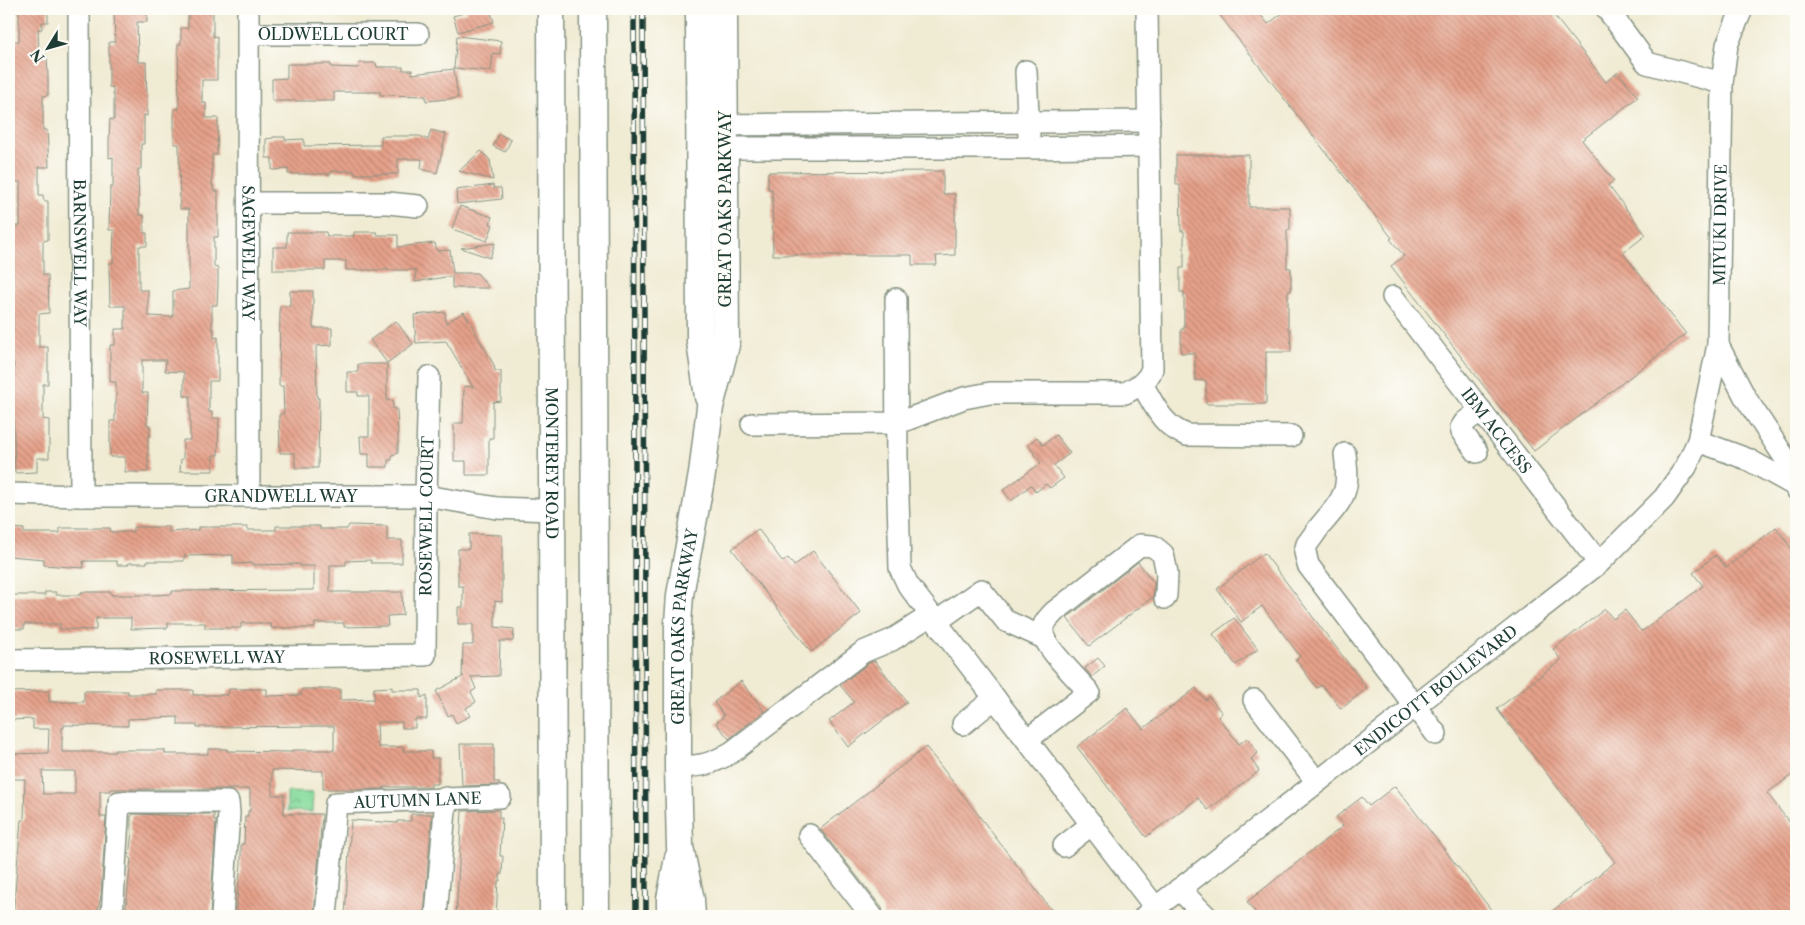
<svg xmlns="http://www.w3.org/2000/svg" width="1805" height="925" font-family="'Libre Caslon Text',serif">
<defs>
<pattern id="park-crowns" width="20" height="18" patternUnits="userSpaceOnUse" patternTransform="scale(1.25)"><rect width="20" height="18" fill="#87db9d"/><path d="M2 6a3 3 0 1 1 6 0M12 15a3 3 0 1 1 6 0" fill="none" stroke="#6eb381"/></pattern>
<pattern id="building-back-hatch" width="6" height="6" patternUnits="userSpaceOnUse" patternTransform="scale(1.25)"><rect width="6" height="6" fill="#e6a18a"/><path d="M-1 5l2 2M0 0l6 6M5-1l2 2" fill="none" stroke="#ba8472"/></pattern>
</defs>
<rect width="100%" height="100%" fill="#fdfcf7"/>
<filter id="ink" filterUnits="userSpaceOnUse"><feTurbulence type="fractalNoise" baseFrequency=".02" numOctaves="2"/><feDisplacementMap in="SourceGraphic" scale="10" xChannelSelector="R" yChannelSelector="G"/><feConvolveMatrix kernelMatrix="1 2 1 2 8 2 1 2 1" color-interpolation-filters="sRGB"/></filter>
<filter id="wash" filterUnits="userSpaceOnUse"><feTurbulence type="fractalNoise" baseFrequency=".0096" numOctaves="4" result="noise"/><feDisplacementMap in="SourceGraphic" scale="20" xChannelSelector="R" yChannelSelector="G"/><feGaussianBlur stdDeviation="1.12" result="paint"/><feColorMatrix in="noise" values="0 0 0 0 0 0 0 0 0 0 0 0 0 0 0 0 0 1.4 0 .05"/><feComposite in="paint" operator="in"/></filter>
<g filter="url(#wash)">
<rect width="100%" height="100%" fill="#f0ebd3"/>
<path fill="url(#park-crowns)" stroke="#538c68" d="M287 792 313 793 312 812 287 811Z"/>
<g id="blocks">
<g fill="url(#building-back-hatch)" fill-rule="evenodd">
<path d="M19 9H48V22H42V29H38L39 56H47L48 78V95L43 96V130H47L49 167H39V195H43L44 201H48V240L43 241V275H48L49 313 39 314V347H48V384H43V419L49 420V458H37V472L15 473 13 399H11V388H14V363H11L10 332H13V272H10V226H20V182H14L13 127H10V115H11L12 79H14L13 41H19Z"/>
<path d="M124 9H147V22H137L138 62H146L147 104V116L144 115V144H141V169H138L139 215H144V233H147V246H139V290H148V316L173 317V291L189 289V209H180L179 144H174V109H179L178 44H181V28H188V9H213V37L217 36V80H202V103H206V118H218L217 155H212V185H213V191H218V237H214V267L218 268V285L217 305H212V329H214V338L218 337V381H209V412H212V418H219L218 455H213V471H180L181 459H183V440H190V396H184V372L165 371 166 360H142V393H148L147 425H150V436H148V472H125V457H110V421H115V404H116V382H110V345H115V329H125V306H110L109 263H113L114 230H109L110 187H113V157L109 158V140L110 119 114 120V95H113V87H109V42H115L114 11H124Z"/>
<path d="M466 9H490L494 22 458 32 453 16 467 12Z"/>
<path d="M1215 9H1256L1268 24 1288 9H1549L1606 82 1618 72 1638 97 1582 140 1614 181 1608 185 1646 235 1623 253 1686 334 1534 451 1391 266 1404 256 1390 239 1392 238Z"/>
<path d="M457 36 501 41 500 54 493 53 491 71 454 68Z"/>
<path d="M359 63H376L377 67H403V70H412V74L454 69 458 98 426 101V96L380 95V92H334V101H272V79L287 78V64H331V67L358 68Z"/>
<path d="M431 130 446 134 437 173 421 169 422 159H398V174H354V171H331V174H288V169L272 170V158H266V139L273 138V137H285V140L304 139V146L381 145V136H420L428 140Z"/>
<path d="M499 134 511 140 505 152 493 146Z"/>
<path d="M481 151 490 160 493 180 459 171Z"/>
<path d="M1176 155H1249V207H1290V230H1287V268H1291V291H1288V329H1290L1291 352H1266V404H1206V381L1195 380V353H1181V329H1184V292H1180V268H1184V231H1181L1180 185H1176Z"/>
<path d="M943 171V194H955V255L936 256 937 265H912V255H773L772 189H768V172Z"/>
<path d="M493 185 494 188H501L502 199 457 204 456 190Z"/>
<path d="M460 206 492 217 490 224 493 225 487 241 452 229Z"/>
<path d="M287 232H326L327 236H354V232H377V235H398V247L435 243 437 251 450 250 453 273H477L489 288H452V276L415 282 416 270H346V261H325V270H273V247H287Z"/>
<path d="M495 243 490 258 461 248Z"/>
<path d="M290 291H313V328H332V345L316 346 317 398H319L318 468H295V453H280L279 415 284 413 283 386H279L280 306H290Z"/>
<path d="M445 312 446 323 464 312 494 365 495 371H501V401L493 402V438H489V475H466V461H454V423H463L464 386 473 387 446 341 416 343 414 315Z"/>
<path d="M396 321 413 344 387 363 370 340Z"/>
<path d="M358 364H387V401L393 400V409H397L398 436V453L392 455V460H388V467H369V454H361L360 436H369V396H358V392H347V372H358Z"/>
<path d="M1056 435 1070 453 1054 465 1064 478 1050 488 1046 484 1036 492 1031 485 1011 501 1003 490 1041 463 1028 445 1037 437 1043 445Z"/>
<path d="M349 525 387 526V540H402V563H371V560L346 561V565H330V592H402L403 615 387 616 388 626 344 627V623H315V628H271V624H263V623H241V628H205V623H168V628L131 629V618H96V630L60 629V624H24V629H9V595H45V592H56V595H81V592H111V595H153L172 594V591L314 590V566H300V564L254 565V563L233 564V555L184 556V561H147V563H128L129 565H117V561H83L84 568 44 565V559L9 556V528L24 529V533H60V528H110L111 532H133V527H169V532L198 530V527H247V530H276V526H320V529H347Z"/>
<path d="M1776 527 1796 555V772L1767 793 1796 831V916H1546L1615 862 1497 709 1561 660 1553 649 1605 609 1613 619 1625 610 1641 631 1644 630 1703 586 1693 573 1716 555 1726 568Z"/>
<path d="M758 529 783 562 788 558 794 566 813 551 861 613 811 652 732 549Z"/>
<path d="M469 534 502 535V602L495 601V627L514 629 513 641H500L499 676 471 677 476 689 471 692 476 702 466 708 470 716 456 723 452 714 448 716 436 691 464 676H462L463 645H473V624H458V607H463V586H458V549H469Z"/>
<path d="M1264 553 1367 688 1341 709 1322 685 1317 688 1296 660 1300 656 1262 606 1241 622 1217 589Z"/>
<path d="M1138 562 1154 583 1153 597 1089 646 1067 618Z"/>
<path d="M1234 618 1258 649 1236 665 1213 634Z"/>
<path d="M1098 658 1105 666 1092 677 1085 668Z"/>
<path d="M875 661 907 702 848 747 829 721 854 702 840 685 869 663Z"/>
<path d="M741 681 764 711 729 739 716 723 724 716 714 702Z"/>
<path d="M392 687V690H421V698L427 695V719H415V728H402V722H377L378 747H404L403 751H431V758H438V784H431V787H384V789H323V771L272 770V795H284V814H322L314 916H235L241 864V844H244L245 816H248V811H250V789H110V791H100V817H106L101 895 97 916H13L21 820H24L25 779H10L9 754 48 753 49 729H33V719L9 720V692L49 691V702H84V691H128V694H156V690H193V695H228L229 689H267V696L301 695 302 689H340V700L374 699V688ZM178 717V725H197V727L334 726V750H292V752L227 751V749H208V754H165V750H115V752H62V728H64V725L128 726V719ZM42 771H75V794H43Z"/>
<path d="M1196 688 1205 700 1209 697 1222 713 1218 717 1239 744 1247 738 1258 753 1251 759 1259 771 1208 810 1198 798 1146 837 1077 747 1127 708 1143 729Z"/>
<path d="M460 744H494V782H499V785L462 786Z"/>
<path d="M926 747 943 769 1056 916H884L882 908 820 829Z"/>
<path d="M1395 786 1496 916H1258L1247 902 1343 826 1336 817 1362 797 1369 806Z"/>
<path d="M499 810V818H502L500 856H503L502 874H500V881H498L496 916H456L462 811Z"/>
<path d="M134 814 188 816V814H214V821H216L210 916H125L131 858H129L132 830H131V816Z"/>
<path d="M411 814H432L424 916H345L351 820 397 823V821H411Z"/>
</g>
</g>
</g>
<g filter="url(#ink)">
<use href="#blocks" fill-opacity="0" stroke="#889484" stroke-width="1"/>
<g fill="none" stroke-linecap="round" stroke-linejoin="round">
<g stroke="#889484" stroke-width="24">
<g id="minor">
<path id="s1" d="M79 9 81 496"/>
<path id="s2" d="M248 9 249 496"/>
<path d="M1607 9 1647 63 1722 83"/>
<path id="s3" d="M249 34H418"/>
<path d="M1026 71 1029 137"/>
<path d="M709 125 1149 121"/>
<path d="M709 148H1029L1149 146"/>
<path d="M249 203H388L418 206"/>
<path id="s4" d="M1393 297 1599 563"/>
<path d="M896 299 897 462 900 568 908 585 1155 907"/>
<path d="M1718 345 1745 397 1787 461 1794 485"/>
<path d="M1142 384C1154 405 1163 427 1187 435L1291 436"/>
<path d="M752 424 898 423 964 398 990 393H1125C1137 387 1147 383 1152 369L1147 9"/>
<path d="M1698 441 1747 459 1794 485 1796 489"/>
<path d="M1477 452 1462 432 1461 428 1465 422 1481 410"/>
<path d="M1345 454C1350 492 1345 497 1321 525 1316 531 1312 538 1307 544L1305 552 1308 565 1436 734"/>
<path id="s5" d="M9 494 81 496H426L497 508 553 510"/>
<path d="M936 622 981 590 1006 621 1044 638"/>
<path id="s6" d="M9 660 425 655 426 496 429 377"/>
<path d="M1254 700 1317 782"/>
<path d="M963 724 995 698"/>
<path d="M1027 740 1089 692C1079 680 1043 646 1043 632 1042 623 1049 618 1054 612L1140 545 1153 546 1163 554 1167 573 1166 595 1165 598"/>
<path d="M678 767C702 766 710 765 732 752L863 652 892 640 931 615"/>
<path d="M809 835 872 916"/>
<path d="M1064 846 1092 824"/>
<path d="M1179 889 1206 916"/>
<path d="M112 916 119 802H228L229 813 222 916"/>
<path id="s7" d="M326 916 336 803 500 797"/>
<path d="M436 916 446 798"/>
<path id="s8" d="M1145 916 1599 563 1664 498 1686 467 1698 441 1718 345 1722 83 1727 45 1742 9"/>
</g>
</g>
<g stroke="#889484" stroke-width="29">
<g id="major">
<path id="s9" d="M551 9 553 916"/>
<path d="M593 9 596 916"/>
<path d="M699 9 700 342 708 397"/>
<path d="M670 916V899L678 858"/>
<path id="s10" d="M692 916 691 900 680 847 678 767V623L680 595 702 474 710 407 726 345 724 9"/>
</g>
</g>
<use href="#minor" stroke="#fff" stroke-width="21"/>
<use href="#major" stroke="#fff" stroke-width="26"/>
<g stroke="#1f3d34" stroke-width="5.5">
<g id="rail">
<path d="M634 9 636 916"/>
<path d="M643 9 646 916"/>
</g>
</g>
<use href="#rail" stroke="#fdfcf7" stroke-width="4" stroke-dasharray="11" stroke-linecap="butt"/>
</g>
</g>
<g text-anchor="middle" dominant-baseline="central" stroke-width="4" stroke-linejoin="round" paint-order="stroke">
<g font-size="16" fill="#1f3d34" stroke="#fdfcf7">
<text stroke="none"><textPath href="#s3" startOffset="84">OLDWELL COURT</textPath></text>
<text transform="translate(725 209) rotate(-90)">GREAT OAKS PARKWAY</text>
<text stroke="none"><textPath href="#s8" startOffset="952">MIYUKI DRIVE</textPath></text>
<text stroke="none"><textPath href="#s2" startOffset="244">SAGEWELL WAY</textPath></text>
<text stroke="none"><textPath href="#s1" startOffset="244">BARNSWELL WAY</textPath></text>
<text stroke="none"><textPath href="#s4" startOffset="169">IBM ACCESS</textPath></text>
<text stroke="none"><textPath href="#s9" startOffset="454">MONTEREY ROAD</textPath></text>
<text stroke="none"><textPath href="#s5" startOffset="272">GRANDWELL WAY</textPath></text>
<text stroke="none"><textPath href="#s6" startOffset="555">ROSEWELL COURT</textPath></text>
<text stroke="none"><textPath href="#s10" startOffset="291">GREAT OAKS PARKWAY</textPath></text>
<text stroke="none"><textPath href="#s6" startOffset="208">ROSEWELL WAY</textPath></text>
<text stroke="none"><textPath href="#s8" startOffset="368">ENDICOTT BOULEVARD</textPath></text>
<text stroke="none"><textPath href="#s7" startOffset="195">AUTUMN LANE</textPath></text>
</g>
</g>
<rect width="1805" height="925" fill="none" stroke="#fdfcf7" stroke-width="30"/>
<g transform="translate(48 48) rotate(233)" stroke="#fdfcf7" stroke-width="4" paint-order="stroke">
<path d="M0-4L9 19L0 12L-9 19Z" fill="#1f3d34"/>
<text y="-8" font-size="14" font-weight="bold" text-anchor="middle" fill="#1f3d34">N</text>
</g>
</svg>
